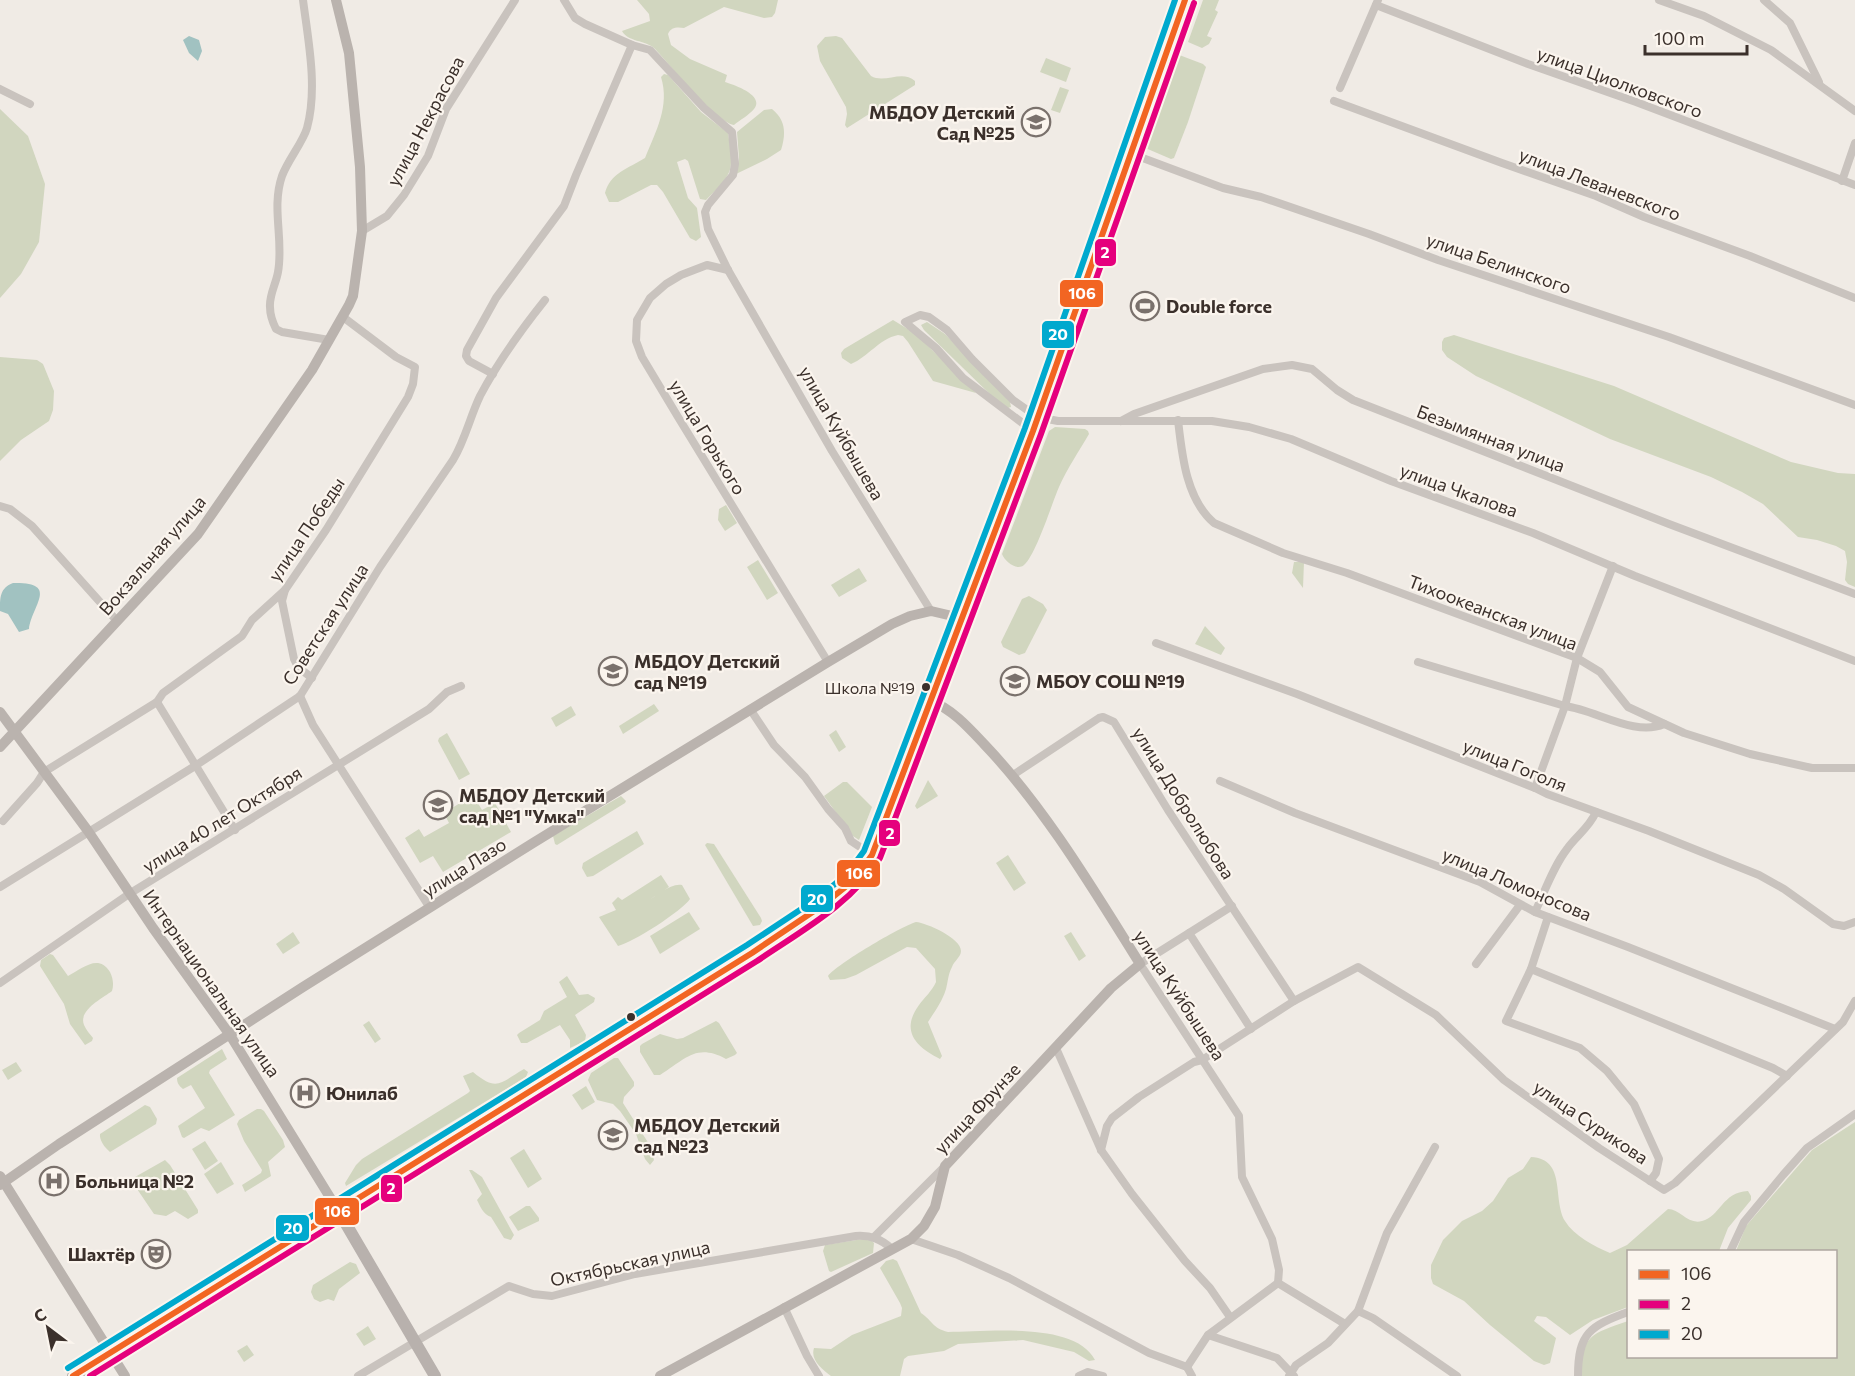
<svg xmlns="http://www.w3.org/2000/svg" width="1855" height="1376" font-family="Commissioner,sans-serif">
<rect width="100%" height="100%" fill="#f0ebe5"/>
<g fill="#d1d6bf">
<path d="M637 0H778L775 13 772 17 764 18 724 7 684 28C677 27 671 27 668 34L671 45 690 59 727 75 725 82C734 85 765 95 754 109 749 115 740 120 734 125 714 121 670 64 654 48 645 40 628 42 622 31L650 21 649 14Z"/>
<path d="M1203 0H1219L1215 10 1218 12 1207 36 1212 38 1209 44 1202 48 1188 42Z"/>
<path d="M836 36 842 38 871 76C885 84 902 69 915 81V85L847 128 845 125 847 114 846 107 820 61 817 46 825 37Z"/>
<path d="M1174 53 1203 64 1206 67 1188 122 1174 158 1171 159 1143 147 1142 145Z"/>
<path d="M1046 58 1071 68 1066 82 1040 72Z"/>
<path d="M664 74 668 75 701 112 728 133C734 171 734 172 706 200L700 199 688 161 685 159 677 162 688 198 697 208 701 237 696 241 690 238 663 192 657 185H651L618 202H609L605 193C610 173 629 168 645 158 656 131 670 106 661 77Z"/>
<path d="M1060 87 1069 90 1060 113 1051 110Z"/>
<path d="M0 109 28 136 45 184 39 242 21 274 0 298Z"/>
<path d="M772 109C786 120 786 134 781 150L767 159 736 174 739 158 737 132 764 110Z"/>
<path d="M893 320 916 334 976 393 933 381 908 342 903 336 898 335C879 339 868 357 851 364L842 358 841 353 844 349Z"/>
<path d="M927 322 945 334 1010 402 1011 407 1008 408 998 402 924 330 921 325Z"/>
<path d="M1454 335 1614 386 1791 462 1838 473 1855 474V587L1848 584 1845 580 1847 562 1845 551 1836 546 1817 540 1798 537 1763 504 1742 492 1711 477 1610 439 1476 376 1447 357 1442 350V342L1444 338Z"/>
<path d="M0 357 37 360 43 364 54 391 53 410 49 421 21 440 0 461Z"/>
<path d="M1055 427 1085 429 1088 431 1089 434C1079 451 1067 469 1059 487 1052 503 1036 555 1024 565 1017 571 1005 562 1002 554L1049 431Z"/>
<path d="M726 505 737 523 725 531 718 520 719 509Z"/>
<path d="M758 560 778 593 767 600 747 567Z"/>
<path d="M1294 562H1304L1303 588 1292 573Z"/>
<path d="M859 568 867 581 839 597 831 585Z"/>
<path d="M1029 596 1043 604 1047 610 1025 653 1019 655 1003 647 1001 642 1022 599Z"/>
<path d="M1205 626 1225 648 1221 655 1195 644Z"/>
<path d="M654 704 659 711 623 734 619 726Z"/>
<path d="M571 706 576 715 556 727 551 718Z"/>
<path d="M836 730 846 747 839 752 829 735Z"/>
<path d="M447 733 470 774 459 780 438 741 439 738Z"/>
<path d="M928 780 938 796 917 809 915 806Z"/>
<path d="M843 782H847L872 807 859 840 853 836 824 796Z"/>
<path d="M473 795 482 810 495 803 511 832 443 872 433 856 420 863 405 838 419 829 424 837 449 823 444 813Z"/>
<path d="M621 796 626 801 625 803 557 845 555 844 553 836Z"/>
<path d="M637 831 644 844 593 876 587 877 582 868 583 863Z"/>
<path d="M707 843 714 844 761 918 762 921 760 925 753 926 705 845Z"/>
<path d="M1008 855 1026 883 1014 891 996 863Z"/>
<path d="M661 875 669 887 646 902C657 896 670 883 682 885L690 899C682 911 632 943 618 946L599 917 616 910 612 903 618 897 622 900Z"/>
<path d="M689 912 700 929 660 954 650 936Z"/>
<path d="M916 922C927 923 961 938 961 951 961 957 954 961 952 967 948 974 948 982 946 989 942 1002 935 1011 928 1022L942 1056 940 1059C916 1047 900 1031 919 1005 925 997 932 991 936 982L935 969 916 948 907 947 856 975 845 979 830 980 828 976C837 964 900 927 916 922Z"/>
<path d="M293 932 300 943 283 954 276 944Z"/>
<path d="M1071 932 1086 956 1079 961 1064 936Z"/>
<path d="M50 954 53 955 68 976C82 969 98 953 110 972 113 978 114 985 112 991 103 998 78 1010 84 1025 86 1030 90 1034 93 1038L92 1041 85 1045 70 1024 64 1004 40 966 41 960Z"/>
<path d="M567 976 579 995 588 994 595 998 594 1002 575 1015 586 1035 585 1041 570 1048V1040L560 1025 527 1043H521L517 1035 519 1033 540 1020 544 1011 567 997 559 982Z"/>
<path d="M369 1021 381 1039 375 1043 363 1025Z"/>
<path d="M716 1021 719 1023 737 1053 735 1055 726 1059C696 1043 686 1059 660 1075H654L640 1052V1046L642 1044 660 1034 677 1039 683 1038Z"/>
<path d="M222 1049 227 1059 210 1070 209 1073 235 1115 209 1131 201 1128 184 1138 182 1137 178 1126 205 1108 191 1085 183 1089C179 1086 177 1083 177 1078Z"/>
<path d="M614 1058H618L634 1082V1086L624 1097 623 1103 649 1144 654 1160 650 1165 645 1159 636 1134 620 1111 613 1104 597 1100 588 1080 591 1073Z"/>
<path d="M16 1062 22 1071 8 1080 2 1070Z"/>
<path d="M524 1069 528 1072 526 1077 346 1186 345 1183 356 1165 362 1159 468 1093 470 1091 463 1076 473 1072C497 1092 500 1083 524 1069Z"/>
<path d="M586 1086 595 1102 582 1110 572 1095Z"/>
<path d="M145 1105 150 1107 157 1119 156 1124 110 1152C105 1148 99 1140 100 1134Z"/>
<path d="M257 1109H261L264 1111 283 1140 285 1147 268 1162 271 1176 245 1192 242 1185 261 1173 262 1170 244 1141 237 1124 239 1120Z"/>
<path d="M1855 1122V1376H1581C1581 1334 1592 1334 1628 1321V1356H1836V1252L1736 1251 1746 1226 1812 1150Z"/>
<path d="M205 1141 218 1161 205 1170 192 1149Z"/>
<path d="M524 1149 542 1179 528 1188 510 1158Z"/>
<path d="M1531 1157C1567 1159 1552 1199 1565 1221 1574 1236 1594 1246 1610 1253L1627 1245 1668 1209C1680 1209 1688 1225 1702 1221 1720 1217 1722 1192 1748 1191L1751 1196V1200L1728 1228 1719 1251 1628 1252V1307L1593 1320 1570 1335 1546 1317 1537 1316 1534 1321 1556 1338 1550 1363 1544 1365 1534 1361 1490 1325 1464 1301 1433 1284 1431 1278V1265L1443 1240 1462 1221 1482 1211 1493 1201 1508 1178 1523 1169Z"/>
<path d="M165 1160 170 1165 198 1210V1213L188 1219 175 1211 166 1216 154 1214 133 1183 135 1177Z"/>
<path d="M221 1162 234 1184 217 1194 204 1174Z"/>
<path d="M469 1170H472L482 1177 514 1235 511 1240 504 1238 491 1217C483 1214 480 1206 477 1200L482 1194Z"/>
<path d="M526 1206H530L539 1218V1221L518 1231 509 1217Z"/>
<path d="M869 1238 874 1243 873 1253 831 1272 829 1271 823 1251 825 1245Z"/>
<path d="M893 1259 897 1261 921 1313C933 1321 932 1328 948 1332 986 1332 1075 1321 1095 1360L1089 1361 1074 1352 1023 1340 958 1344 944 1351 908 1356 904 1359 900 1376H831C822 1369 810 1360 814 1348L831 1349 852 1335 901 1316 902 1308 900 1303 880 1268 886 1261Z"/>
<path d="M350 1262 356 1264 360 1273 339 1289 334 1301 328 1299 320 1302 314 1299 311 1292 313 1285Z"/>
<path d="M368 1326 376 1339 364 1346 356 1334Z"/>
<path d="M247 1345 254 1355 244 1362 237 1351Z"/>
</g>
<g fill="#a1c2c1">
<path d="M189 36 199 40 202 51 198 61 189 53 183 40Z"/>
<path d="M13 583C60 582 32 605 29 629L19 632 8 614 0 611C0 597 0 588 13 583Z"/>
</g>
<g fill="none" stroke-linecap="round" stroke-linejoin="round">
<g stroke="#c9c3be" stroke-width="8">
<path d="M303 0C308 39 318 88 307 128 303 142 288 160 282 176 271 208 284 240 278 272 276 284 269 295 270 307 270 314 273 323 276 329L282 332 329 340"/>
<path d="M564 0 575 18 585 24 632 45 650 50 704 108 732 132 735 164 733 175 708 205 705 212 708 229 728 270 832 451 931 611"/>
<path d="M1659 0 1704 16 1771 50 1855 111"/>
<path d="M1764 0 1790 23 1819 82"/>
<path d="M1376 5 1528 64 1636 102 1855 185"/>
<path d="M1340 88 1378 0"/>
<path d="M0 89 30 104"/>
<path d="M1334 101 1502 163 1596 196 1644 217 1750 256 1855 298"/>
<path d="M1132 154 1223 188 1261 197 1369 234 1438 260 1669 337 1855 405"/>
<path d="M1842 181 1855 143"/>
<path d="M362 231 387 216 404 195 428 156 446 109 515 0"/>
<path d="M728 270 707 265 681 275 666 284 650 298 637 320 636 341 642 357 678 417 828 662"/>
<path d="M493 374 469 361 466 356 467 350 496 298 564 206 576 175 632 45"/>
<path d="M1178 420C1182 455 1186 499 1214 523L1283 553 1347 573 1577 658 1600 672 1628 707 1684 733 1750 754 1812 768H1855"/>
<path d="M1121 421 1134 414 1263 369 1292 365 1312 369 1337 390 1353 400 1669 524 1855 594"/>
<path d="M1033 431 963 378 936 348 905 322 920 315 929 317 947 330 972 359 1013 400 1037 417 1058 421H1212L1249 427 1291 439 1391 481 1533 533 1635 576 1855 661"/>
<path d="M0 506 10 509 32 526 117 621"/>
<path d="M285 590 282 601 294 659 298 667 312 678"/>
<path d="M1156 643 1297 694 1535 788 1547 794 1649 831 1759 875 1784 889 1833 924 1844 926 1855 922"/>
<path d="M1418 662 1565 706C1596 710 1635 737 1664 724"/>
<path d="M300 696 313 725 430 908"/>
<path d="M157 702 235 830"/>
<path d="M750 709 774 745 805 777 828 809 845 828 851 841 872 855"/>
<path d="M1013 775 1099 718 1103 717 1114 722 1168 810 1294 1001"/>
<path d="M1220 781 1295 813 1480 882 1535 912 1628 947 1835 1029"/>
<path d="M1535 788 1565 706 1577 658 1613 566"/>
<path d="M3 821 37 783 44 772 157 702 163 693 242 636 252 620 285 590 326 530 408 397 413 384 415 367 396 357 343 317"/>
<path d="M0 887 195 766 300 696 380 567 453 460C465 440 470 417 480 396 498 362 521 330 545 300"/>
<path d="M1232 906 1140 964 1239 1116 1242 1177 1272 1239 1279 1270 1278 1283 1345 1324"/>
<path d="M1535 912C1545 891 1553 867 1567 849 1576 836 1589 828 1596 812"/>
<path d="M1548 917 1531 969 1506 1021 1580 1048 1607 1071 1634 1104 1659 1159 1656 1173 1650 1181"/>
<path d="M1189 933 1251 1029"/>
<path d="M1476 964 1520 905"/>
<path d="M1531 969 1773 1068 1787 1076"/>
<path d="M0 983 129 894 429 709 447 692 461 686"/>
<path d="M1056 1048 1101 1150 1132 1194 1185 1261 1210 1288 1230 1317"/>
<path d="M1101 1150 1107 1126 1112 1118 1139 1097 1194 1062 1202 1060 1294 1001 1358 967 1436 1015 1504 1080 1599 1148 1664 1190 1675 1183 1843 1022 1855 1001"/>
<path d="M874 1237 945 1166"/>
<path d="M911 1239 958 1255 1009 1278 1149 1353 1187 1367"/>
<path d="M1730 1252 1744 1222 1783 1175 1807 1148 1855 1114"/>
<path d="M784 1307 807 1356 819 1376"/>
<path d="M1358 1311 1373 1318 1457 1376"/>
<path d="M1208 1335 1277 1358 1294 1376"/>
<path d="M1187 1367 1208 1335 1278 1283"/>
<path d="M1187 1367 1192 1376"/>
<path d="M358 1376 509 1286 533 1294 552 1296 635 1274 856 1236C871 1235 881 1239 892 1249"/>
<path d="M1079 1376 1088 1372 1103 1376"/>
<path d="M1289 1376 1296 1365 1328 1343 1358 1311 1387 1233 1435 1147"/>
<path d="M1578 1376C1578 1333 1590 1326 1628 1312"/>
</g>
<g stroke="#bab3ae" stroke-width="10">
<path d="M0 712 88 831 153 928 230 1035 339 1212"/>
<path d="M0 747 198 534 312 370 349 305 353 296 362 231 360 167 349 53 336 0"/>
<path d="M0 1176 125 1376"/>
<path d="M0 1185 59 1144 303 987 533 843 828 662 892 624 910 616 931 611 961 618"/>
<path d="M660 1376 911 1239 924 1226 935 1207 945 1166 1111 988 1140 964C1093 889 1045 808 984 744 969 728 952 709 931 701"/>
</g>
<g stroke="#b8b1ad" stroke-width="12">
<path d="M339 1212 435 1376"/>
<path d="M73 1376 752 953 823 905 854 880 872 855 1033 431 1132 154 1185 0"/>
</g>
<g stroke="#fbf5ee" stroke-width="10">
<path id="bus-1" d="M73 1376 752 953 823 905 854 880 872 855 1033 431 1185 0"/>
</g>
<g stroke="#fbf5ee" stroke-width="10">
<path id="bus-2" d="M90 1376 757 961C801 931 852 904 880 858L1041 434 1194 3"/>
</g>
<g stroke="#fbf5ee" stroke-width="10">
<path id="bus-3" d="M68 1368 747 945 818 898 847 874 864 851 1025 428 1175 0"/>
</g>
<use href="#bus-1" stroke="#f26522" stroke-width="6"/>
<use href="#bus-2" stroke="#e5007d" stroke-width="6"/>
<use href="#bus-3" stroke="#00a9ce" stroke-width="6"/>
</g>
<defs>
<g id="school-ring" transform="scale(1.5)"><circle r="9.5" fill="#fbf5ee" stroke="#7a716c" stroke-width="1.5"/><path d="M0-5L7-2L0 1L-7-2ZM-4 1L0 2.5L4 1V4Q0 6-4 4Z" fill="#7a716c"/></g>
<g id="stadium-ring" transform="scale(1.5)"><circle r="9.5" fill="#fbf5ee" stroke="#7a716c" stroke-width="1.5"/><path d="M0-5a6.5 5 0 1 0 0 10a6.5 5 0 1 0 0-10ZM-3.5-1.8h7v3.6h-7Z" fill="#7a716c"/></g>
<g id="hospital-ring" transform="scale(1.5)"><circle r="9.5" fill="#fbf5ee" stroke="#7a716c" stroke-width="1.5"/><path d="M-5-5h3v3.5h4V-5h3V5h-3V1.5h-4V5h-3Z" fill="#7a716c"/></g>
<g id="theatre-ring" transform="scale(1.5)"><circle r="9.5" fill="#fbf5ee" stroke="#7a716c" stroke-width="1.5"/><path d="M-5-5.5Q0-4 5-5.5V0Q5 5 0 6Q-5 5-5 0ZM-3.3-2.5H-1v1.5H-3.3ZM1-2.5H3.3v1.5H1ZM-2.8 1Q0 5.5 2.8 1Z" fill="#7a716c"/></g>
</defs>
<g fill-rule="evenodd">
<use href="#school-ring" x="1036" y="122"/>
<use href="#stadium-ring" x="1145" y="306"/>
<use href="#school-ring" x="613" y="671"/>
<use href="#school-ring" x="1015" y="681"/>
<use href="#school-ring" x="438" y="805"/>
<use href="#hospital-ring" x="305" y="1093"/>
<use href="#school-ring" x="613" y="1135"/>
<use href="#hospital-ring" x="54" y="1181"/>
<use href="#theatre-ring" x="156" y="1254"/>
</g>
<g fill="#3b302b" stroke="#fbf5ee" stroke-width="2">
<circle cx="926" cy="687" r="5"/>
<circle cx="631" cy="1017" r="5"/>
</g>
<g text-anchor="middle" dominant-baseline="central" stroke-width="4.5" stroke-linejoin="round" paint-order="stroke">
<g font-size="16" fill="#3b302b" stroke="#fbf5ee" text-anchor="end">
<text x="915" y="687">Школа №19</text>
</g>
<g font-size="18" fill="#3b302b" stroke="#fbf5ee">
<text transform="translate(1620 82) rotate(20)">улица Циолковского</text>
<text transform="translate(425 121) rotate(-62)">улица Некрасова</text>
<text transform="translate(1600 184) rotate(21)">улица Леваневского</text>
<text transform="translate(1499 263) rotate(19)">улица Белинского</text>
<text transform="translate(842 433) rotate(60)">улица Куйбышева</text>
<text transform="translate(708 437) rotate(59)">улица Горького</text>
<text transform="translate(1491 438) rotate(21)">Безымянная улица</text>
<text transform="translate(1459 490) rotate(20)">улица Чкалова</text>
<text transform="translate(306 529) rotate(-56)">улица Победы</text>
<text transform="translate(152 555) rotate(-49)">Вокзальная улица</text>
<text transform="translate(1493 612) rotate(21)">Тихоокеанская улица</text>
<text transform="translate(325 624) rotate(-57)">Советская улица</text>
<text transform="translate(1515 765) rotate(22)">улица Гоголя</text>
<text transform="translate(1184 803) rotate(58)">улица Добролюбова</text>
<text transform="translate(222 819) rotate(-32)">улица 40 лет Октября</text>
<text transform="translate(464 867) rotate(-32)">улица Лазо</text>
<text transform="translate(1517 884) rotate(23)">улица Ломоносова</text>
<text transform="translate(212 983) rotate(55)">Интернациональная улица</text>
<text transform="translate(1180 995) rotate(57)">улица Куйбышева</text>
<text transform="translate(977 1108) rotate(-47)">улица Фрунзе</text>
<text transform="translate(1591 1122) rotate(34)">улица Сурикова</text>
<text transform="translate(630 1263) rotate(-12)">Октябрьская улица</text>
</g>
<g font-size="18" font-weight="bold" fill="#3b302b" stroke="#fbf5ee" text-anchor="start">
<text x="1015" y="112" text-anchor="end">МБДОУ Детский<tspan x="1015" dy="21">Сад №25</tspan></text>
<text x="1166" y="306">Double force</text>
<text x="634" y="661">МБДОУ Детский<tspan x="634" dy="21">сад №19</tspan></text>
<text x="1036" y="681">МБОУ СОШ №19</text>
<text x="459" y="795">МБДОУ Детский<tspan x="459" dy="21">сад №1 "Умка"</tspan></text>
<text x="326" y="1093">Юнилаб</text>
<text x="634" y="1125">МБДОУ Детский<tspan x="634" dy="21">сад №23</tspan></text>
<text x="75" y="1181">Больница №2</text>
<text x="135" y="1254" text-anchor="end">Шахтёр</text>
</g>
</g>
<g stroke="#fbf5ee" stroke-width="2">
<rect x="1094" y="238" width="23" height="29" rx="6" fill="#e5007d"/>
<rect x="1059" y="279" width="45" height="29" rx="6" fill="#f26522"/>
<rect x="1041" y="320" width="34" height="29" rx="6" fill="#00a9ce"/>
<rect x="878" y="819" width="23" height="28" rx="6" fill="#e5007d"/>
<rect x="836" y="859" width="45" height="29" rx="6" fill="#f26522"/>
<rect x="800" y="884" width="34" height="29" rx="6" fill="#00a9ce"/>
<rect x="380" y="1174" width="23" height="29" rx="6" fill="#e5007d"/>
<rect x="314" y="1197" width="46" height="29" rx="6" fill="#f26522"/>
<rect x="275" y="1214" width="35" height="28" rx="6" fill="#00a9ce"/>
</g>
<g font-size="16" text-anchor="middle" font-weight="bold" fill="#fff">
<text x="1105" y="258">2</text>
<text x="1082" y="299">106</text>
<text x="1058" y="340">20</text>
<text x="890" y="839">2</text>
<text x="859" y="879">106</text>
<text x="817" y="905">20</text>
<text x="391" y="1194">2</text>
<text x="337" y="1217">106</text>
<text x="293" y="1234">20</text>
</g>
<rect x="1627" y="1250" width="210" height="108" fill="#fbf5ee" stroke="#aea6a0" stroke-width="1.5"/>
<rect x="1639" y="1270" width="30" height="9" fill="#f26522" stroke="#aea6a0" stroke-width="1.5"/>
<text x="1681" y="1280" font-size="18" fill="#3b302b">106</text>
<rect x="1639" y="1300" width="30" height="9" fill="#e5007d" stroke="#aea6a0" stroke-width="1.5"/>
<text x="1681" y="1310" font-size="18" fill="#3b302b">2</text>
<rect x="1639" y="1330" width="30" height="9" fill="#00a9ce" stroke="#aea6a0" stroke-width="1.5"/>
<text x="1681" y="1340" font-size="18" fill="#3b302b">20</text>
<g transform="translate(48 1328) rotate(328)" stroke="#fbf5ee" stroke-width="4.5" paint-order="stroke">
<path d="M0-4.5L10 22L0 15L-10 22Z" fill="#3b302b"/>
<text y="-9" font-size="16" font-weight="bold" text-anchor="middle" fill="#3b302b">С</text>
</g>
<path d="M1645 45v9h102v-9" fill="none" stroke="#3b302b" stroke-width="3"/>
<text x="1654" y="45" font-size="18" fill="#3b302b" stroke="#fbf5ee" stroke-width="4.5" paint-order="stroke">100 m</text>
</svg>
